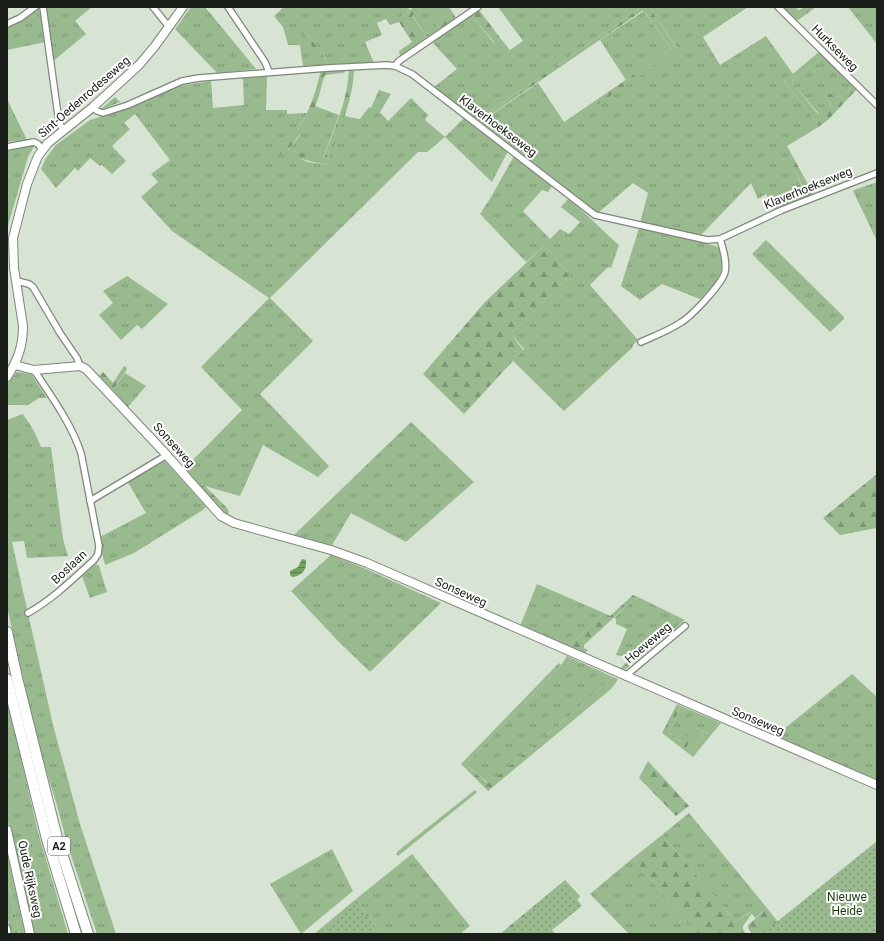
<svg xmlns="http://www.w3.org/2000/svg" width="884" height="941" font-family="Roboto,sans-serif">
<defs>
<pattern id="grass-tufts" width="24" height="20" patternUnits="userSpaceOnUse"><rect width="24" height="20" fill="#99b98f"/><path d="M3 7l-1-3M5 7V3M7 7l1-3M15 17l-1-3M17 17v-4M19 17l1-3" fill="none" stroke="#7c9674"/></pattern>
<pattern id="forest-firs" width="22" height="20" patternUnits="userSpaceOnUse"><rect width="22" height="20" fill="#99b98f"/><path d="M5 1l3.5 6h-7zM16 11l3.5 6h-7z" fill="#7c9674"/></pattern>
<pattern id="park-dots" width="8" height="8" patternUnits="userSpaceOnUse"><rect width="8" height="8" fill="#99b98f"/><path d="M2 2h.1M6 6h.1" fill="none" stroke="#7c9674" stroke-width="1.8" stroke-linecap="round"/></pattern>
<pattern id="water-rules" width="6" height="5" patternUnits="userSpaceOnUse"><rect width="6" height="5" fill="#71a160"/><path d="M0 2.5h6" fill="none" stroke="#5c834e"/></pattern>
</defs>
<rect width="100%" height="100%" fill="#d7e4d3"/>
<g fill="url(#grass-tufts)">
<path d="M45 7H92L75 21 86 34 52 62Z"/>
<path d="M191 7H205L256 69 217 73 175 29Z"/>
<path d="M284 7H407L410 10 400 17 399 22 390 25 386 19 377 23 382 35 365 42 374 63 329 64 302 26 325 65 303 66 300 45H288L283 27 274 16Z"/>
<path d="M423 7H442C439 17 430 17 439 29L427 37 412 15Z"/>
<path d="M498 7H642L477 120 434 87 457 69 432 42 471 15 494 43 501 39 510 50 523 41Z"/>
<path d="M649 7H748L703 37 720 65 766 36 793 74 784 81 820 126 787 146 793 157 782 160C794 164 800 180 803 191L802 194 772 206 766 194 758 199 751 183 701 235 640 223 648 193 633 183 598 213 481 122 538 83 566 125 677 48Z"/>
<path d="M848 7H877V44Z"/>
<path d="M39 8 45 42 7 50V27Z"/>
<path d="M644 11 671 49 626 80 600 40Z"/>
<path d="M823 56 853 86 841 98 832 94 827 97C833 106 832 113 820 115L794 85 792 81 809 67 816 72 817 66 815 63Z"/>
<path d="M267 75 266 110H287V114L307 113 294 136 280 151 308 162 326 165 344 116 360 119 369 107 371 108 379 90 391 94 380 112 388 121 411 98 428 115 425 120 445 137 465 117 508 151 492 182 445 137 427 152H418L270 298 313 341 260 394 329 466 318 477 263 445 240 496 205 486 198 485 184 469 242 410 201 367 269 298 172 231 141 197 158 182 151 174 170 160 135 114 124 123 130 129 112 146 126 161 112 174 102 165 100 166 90 158 78 171 75 168 56 188 41 169 46 158 56 145 90 120 131 107 177 86 211 81 213 108 244 105 243 77Z"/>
<path d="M7 99 27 140 7 142Z"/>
<path d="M315 106 339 115 323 159 288 150 298 138Z"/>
<path d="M35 145 28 157 7 229V150Z"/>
<path d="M514 156 552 186 548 192 542 190 523 211 550 239 560 229 569 234 580 222 561 207 568 199C587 213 601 230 619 245L611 268 608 267 590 285 638 340 634 344 632 348 564 411 513 361 524 349 511 334 570 276 545 245 526 262 480 214 491 197Z"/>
<path d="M877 182V241L853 191 854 190Z"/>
<path d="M639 228 716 246 719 248C725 278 720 279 700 299L662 284 640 300 621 286Z"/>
<path d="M766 240 844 317V319L830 332 752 254Z"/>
<path d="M127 276 168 304 142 329 137 325 121 340 99 315 113 303 103 291Z"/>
<path d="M17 372 31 374 47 398H39L28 405H8L7 384Z"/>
<path d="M125 373 146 386 128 407 113 390Z"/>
<path d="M23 414 34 431 41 447H51L63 539 68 556 27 558 24 541 12 542 53 725 80 824 116 934H97L67 843 56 802 39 748 7 607V420Z"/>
<path d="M411 422 474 482 406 542 351 513 331 547 293 536Z"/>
<path d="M165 461 206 507 203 510 134 553 105 565 98 538 146 513 127 481Z"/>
<path d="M331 555 366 569 441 603 370 672 337 640 291 591Z"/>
<path d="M96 564 99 566 107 592 90 598 82 576Z"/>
<path d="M537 584 604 613 568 647 520 626Z"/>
<path d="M640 598 685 620 623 671 621 670V668L630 658 623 656 616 655 627 629 616 624V619L614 618 633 600Z"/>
<path d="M567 656 613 677 575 711 489 783H488L469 767 466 769 463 766 468 761 559 668Z"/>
<path d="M852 674 877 697V782L774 737Z"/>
<path d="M7 698 38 832 68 934H32L7 817Z"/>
<path d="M681 706 721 723 711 735 694 727 682 742 680 741 669 732Z"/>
<path d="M697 732 704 736 693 751 687 747V746Z"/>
<path d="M689 813 767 908 755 918 750 912 736 922 662 835Z"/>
<path d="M332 849 353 891 301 934 270 884Z"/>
<path d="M7 853 25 934H19L7 877Z"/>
<path d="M412 854 470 926 460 934H382L356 899Z"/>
<path d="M633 858 696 934H629L590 894Z"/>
</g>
<g fill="url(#forest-firs)" fill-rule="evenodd">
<path d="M414 7H423L412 16 427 37 400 56 399 51 412 42 399 22V18Z"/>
<path d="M442 7H449L456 18 439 29 435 23 434 20Z"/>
<path d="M642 7H649L678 50 566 126 564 122 671 49 645 12 642 11 483 120 481 122 477 120Z"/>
<path d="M783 7H795L799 10 805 7H816L797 21Z"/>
<path d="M479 10 501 39 495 43 471 15Z"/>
<path d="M302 26 329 64 325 65 300 29V27Z"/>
<path d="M819 52 823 56 815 63 819 68V72H816L809 67 792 81 794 85 818 114H824C833 108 832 105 827 97L829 94H832L841 98 853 86 857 89 829 119 820 126 784 81Z"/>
<path d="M345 69V72L343 73 325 75C322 82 321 89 319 96 312 117 301 134 288 150L324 158C334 129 348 100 349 69H354C354 98 337 138 326 165L280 154V151C304 127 313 103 321 70Z"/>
<path d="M115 97 120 102 100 110Z"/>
<path d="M793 157 814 195 774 211 772 206 803 192C802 181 793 164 782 160Z"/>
<path d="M545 245 570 276 511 334 523 350 464 414 423 374 485 302Z"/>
<path d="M124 366 127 368V369L113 390 99 376 103 372 113 383Z"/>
<path d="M877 474V528L840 535 823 518Z"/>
<path d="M198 485 205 486 227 508 229 512 227 516Z"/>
<path d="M633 595 640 598 633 600 584 645V648L588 650 584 654 568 647 604 613 610 616Z"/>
<path d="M559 663 561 665 559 668 463 766 461 764Z"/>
<path d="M613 677 618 679 615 684 611 689 488 791 466 769 469 767 487 783H489L575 711Z"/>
<path d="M677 704 681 706 669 732 681 742 694 727 711 735 693 757 662 733ZM697 732 704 736 693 751 687 747V746Z"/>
<path d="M648 761 689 806 676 816 639 778Z"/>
<path d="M475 790 477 792 475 794 398 856 396 854 398 851Z"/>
<path d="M662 835 736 922 751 912V915L743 926V929L746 934H696L633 858Z"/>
<path d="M7 877 19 934H11L7 915Z"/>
<path d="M565 880 580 896 579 898 535 934H500Z"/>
<path d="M356 899 382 934H314Z"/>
<path d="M767 908 778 922 764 934H752L748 928V925Z"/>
</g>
<g fill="url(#park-dots)">
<path d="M877 841V934H762Z"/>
<path d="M564 882 582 906 552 930 556 934H505Z"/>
<path d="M358 902 379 934H317Z"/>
</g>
<path fill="url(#water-rules)" d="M302 559 306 560C307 570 302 576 292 577L290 575V571L298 567Z"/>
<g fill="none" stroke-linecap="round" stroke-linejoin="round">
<g stroke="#7c8879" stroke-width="8">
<g id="street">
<path d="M43 7 59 122 63 130"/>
<path d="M153 7 169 27"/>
<path d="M228 7 265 62 269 72"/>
<path d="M778 7 877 105"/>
<path d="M7 24 20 18 35 7"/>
<path d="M395 66 399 61 478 7"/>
<path d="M93 107 97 111 103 113 128 105 182 81 199 78 328 68 387 65 395 66 412 74 595 215 707 240 720 239 782 210 877 173"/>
<path d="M7 147 34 142 38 144 42 150"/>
<path d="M17 281 29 284 33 287 60 333 77 358 80 366"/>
<path d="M641 342C654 336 668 331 680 323 691 317 722 284 725 272 727 261 723 249 720 239"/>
<path d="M90 501 167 455"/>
<path d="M28 613C53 599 73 579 94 560L98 554 99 546 81 453C71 423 51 396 34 370"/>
<path d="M626 677 629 673 685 626"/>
<path d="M7 928 8 934"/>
</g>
</g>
<g stroke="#7c8879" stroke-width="10">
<g id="secondary">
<path d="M15 365 34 370 80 366 86 369 163 451 221 516 234 523 331 550 367 563 877 785"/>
<path d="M7 377C18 360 23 346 23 326L14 268 13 238 27 184 38 156 48 143 93 107 139 65 155 46 183 7"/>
<path d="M7 830 30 934"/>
</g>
</g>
<g stroke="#7c8879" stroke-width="12">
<g id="highway">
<path d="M7 632 17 678 57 838 88 934"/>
<path d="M7 679 47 839 76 934"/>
</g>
</g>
<use href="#street" stroke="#fff" stroke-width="5.5"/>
<use href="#secondary" stroke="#fff" stroke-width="8"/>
<use href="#highway" stroke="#fff" stroke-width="10"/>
</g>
<g text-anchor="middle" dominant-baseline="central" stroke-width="4" stroke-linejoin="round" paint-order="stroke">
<rect fill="#fff" stroke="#5f625d" stroke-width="1" x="48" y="837" width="22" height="18" rx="3"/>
<g font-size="11" font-weight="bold" fill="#1a1e18">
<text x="59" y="846">A2</text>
</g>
<g font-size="12" fill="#1a1e18" stroke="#fff">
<text transform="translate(835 48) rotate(45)">Hurkseweg</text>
<text transform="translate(84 97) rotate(-41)">Sint-Oedenrodeseweg</text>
<text transform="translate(498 126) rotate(37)">Klaverhoekseweg</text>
<text transform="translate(808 188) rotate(-22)">Klaverhoekseweg</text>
<text transform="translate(174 445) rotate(48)">Sonseweg</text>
<text transform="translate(69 567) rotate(-43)">Boslaan</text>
<text transform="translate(461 592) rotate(24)">Sonseweg</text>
<text transform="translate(648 643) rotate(-40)">Hoeveweg</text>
<text transform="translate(758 721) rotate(23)">Sonseweg</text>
<text transform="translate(30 879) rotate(78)">Oude Rijksweg</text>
</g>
<g font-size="12" fill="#1a3b0d" stroke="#fff">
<text x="847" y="897">Nieuwe<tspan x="847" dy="14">Heide</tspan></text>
</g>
</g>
<rect width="884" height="941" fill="none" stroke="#1a1e18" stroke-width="16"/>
</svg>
